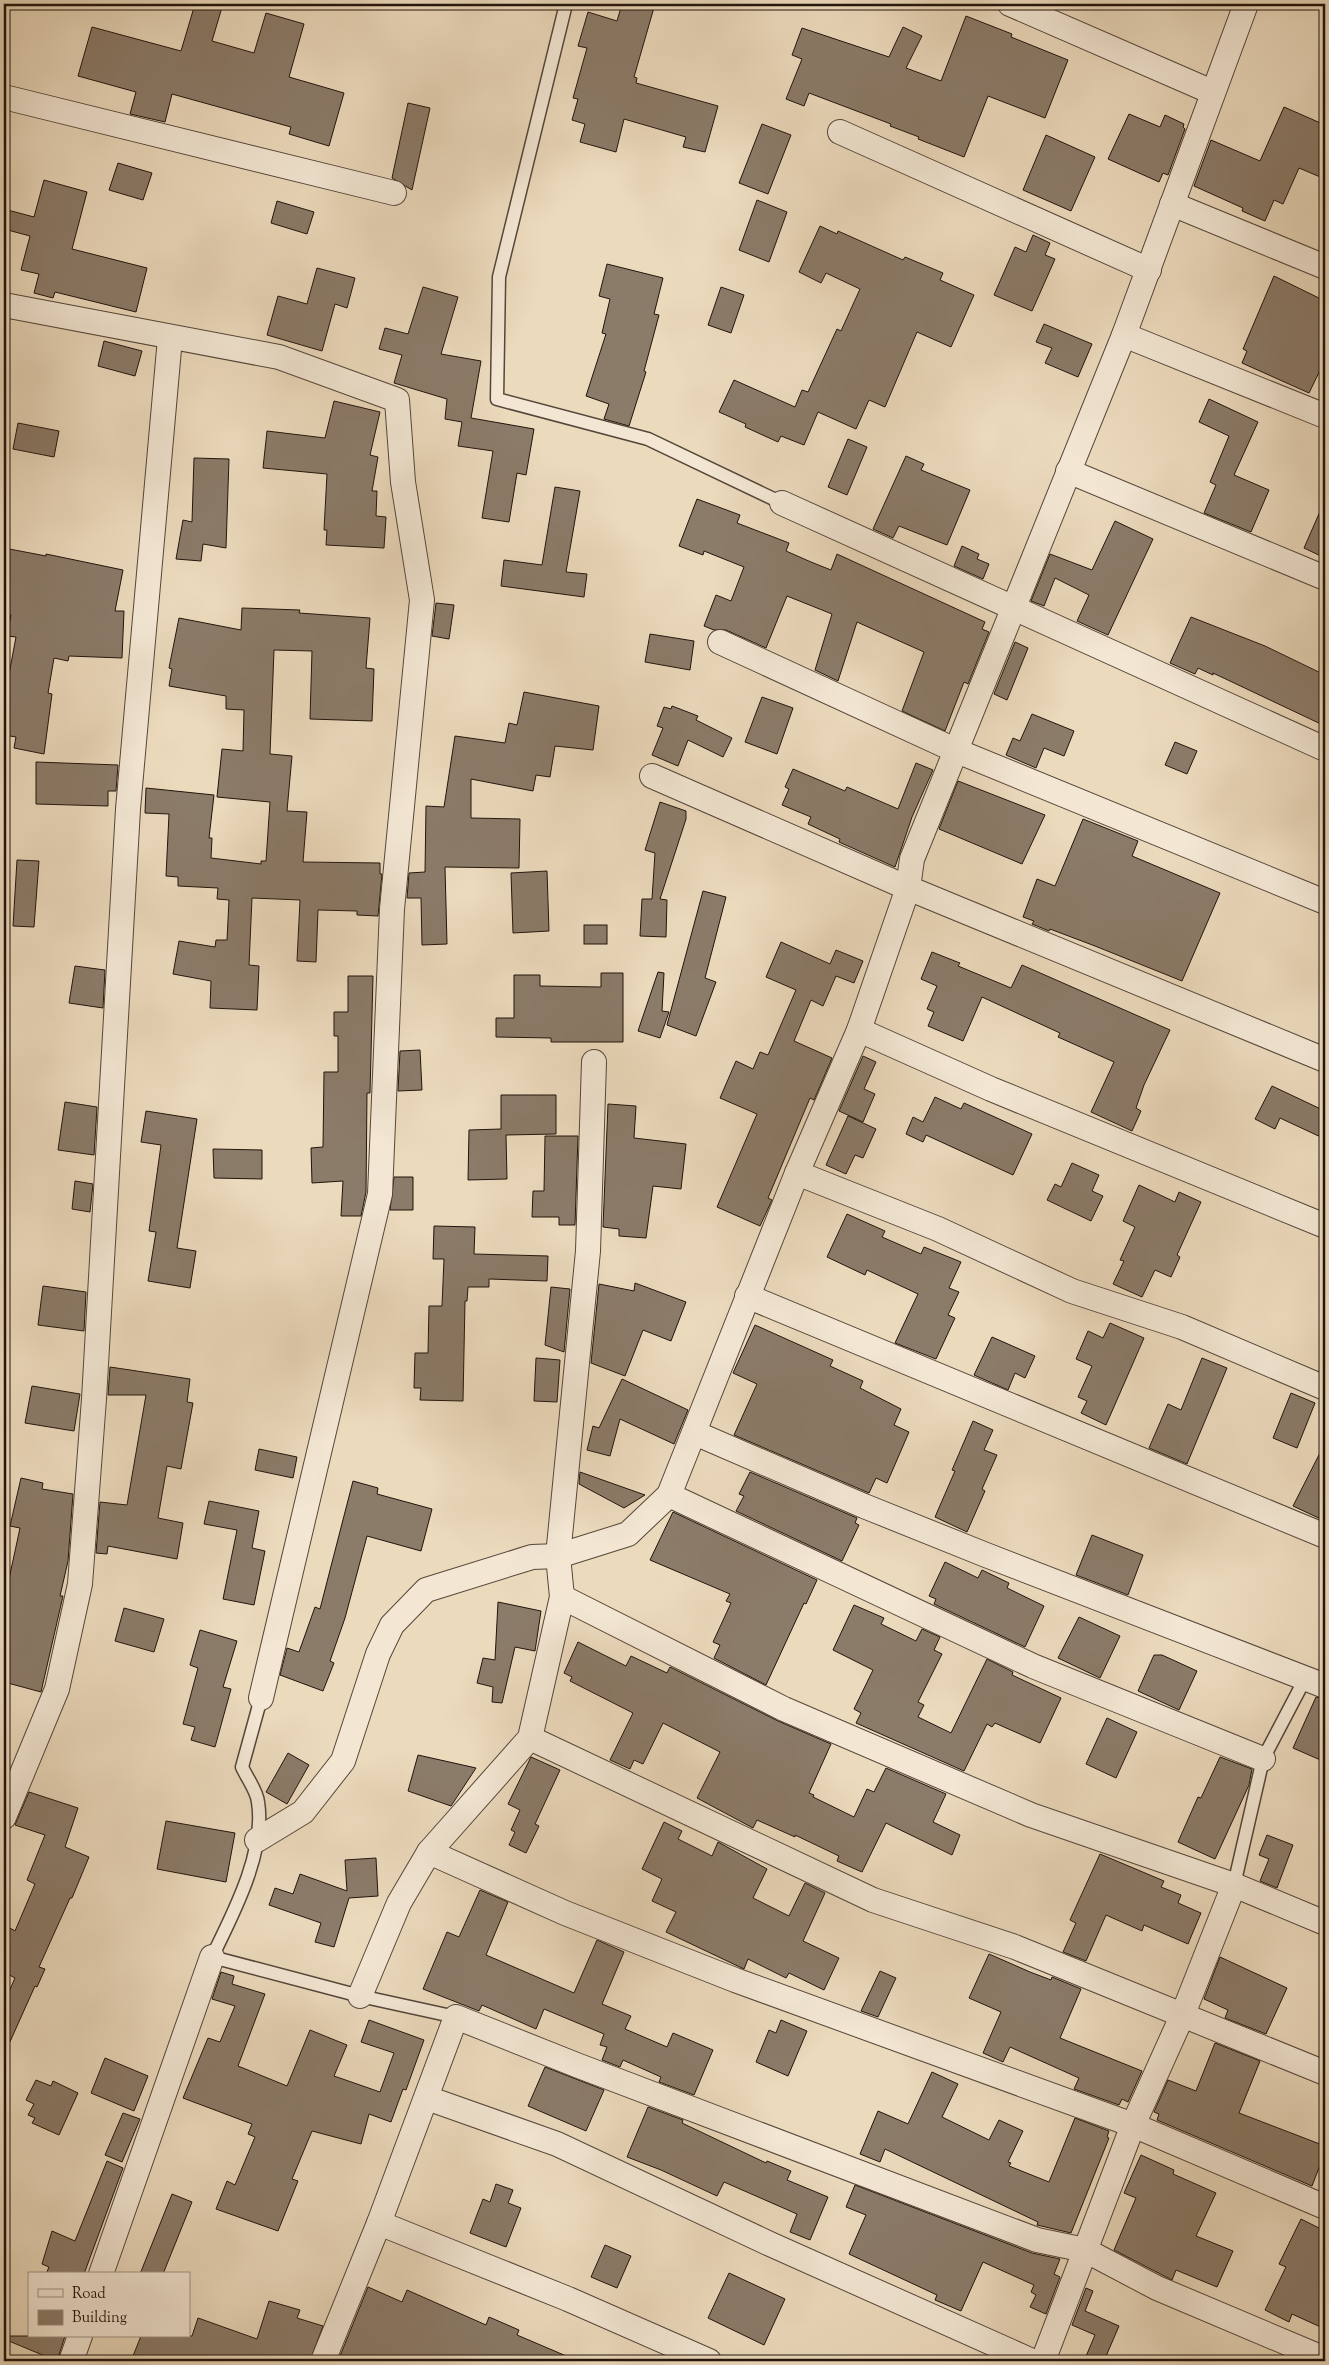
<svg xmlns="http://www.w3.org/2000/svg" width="1329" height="2365" font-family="'Sorts Mill Goudy',serif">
<rect width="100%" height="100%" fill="#ecdabd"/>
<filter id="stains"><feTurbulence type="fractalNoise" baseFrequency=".004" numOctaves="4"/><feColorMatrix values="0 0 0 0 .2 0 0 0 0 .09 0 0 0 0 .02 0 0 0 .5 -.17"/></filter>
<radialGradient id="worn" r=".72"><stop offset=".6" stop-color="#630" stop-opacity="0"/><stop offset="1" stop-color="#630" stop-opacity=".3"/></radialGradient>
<g fill="#8b7b69" stroke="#21140d">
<path d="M195 4H223L212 41 254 53 266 13 304 24 289 77 344 93 329 146 289 134 291 127 172 94 165 122 130 114 136 92 78 76 92 27 181 51Z"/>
<path d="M622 4H655L634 77 637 78 636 83 718 106 705 152 683 147 686 137 624 119 616 152 580 142 585 124 572 120 578 99 573 98 587 48 578 46 588 12 617 21Z"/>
<path d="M966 16 1012 34 1011 37 1068 60 1045 118 988 96 964 157 918 139 919 137 890 126 891 124 809 93 804 106 786 99 802 59 792 55 802 28 889 57 903 27 922 36 906 68 941 81Z"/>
<path d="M408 103 430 108 412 190 392 178Z"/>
<path d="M1284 107 1325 125V179L1299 168 1283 204 1274 200 1265 221 1242 211 1243 208 1194 186 1211 140 1260 161Z"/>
<path d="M1129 114 1160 127 1165 115 1184 124 1183 127 1185 129 1168 175 1163 173 1159 182 1108 159Z"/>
<path d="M762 124 791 135 768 194 739 183Z"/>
<path d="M1046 135 1095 157 1071 211 1023 190Z"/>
<path d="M118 163 152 173 143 200 109 190Z"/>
<path d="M44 180 87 192 72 249 147 268 136 312 55 292 53 298 34 293 39 274 21 270 30 236 4 229V209L34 217Z"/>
<path d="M757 200 787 212 769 262 739 250Z"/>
<path d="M277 201 314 212 307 234 271 223Z"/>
<path d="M820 226 837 234 838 231 903 260 905 257 943 273 940 280 974 295 951 347 917 332 885 407 869 400 856 429 818 412 804 445 781 436 778 442 745 427 746 424 719 412 734 380 795 407 802 390 808 392 837 329 841 331 860 289 826 273 821 283 799 272Z"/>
<path d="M1033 235 1050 243 1045 255 1055 259 1032 311 994 295 1015 247 1026 252Z"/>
<path d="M607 264 663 278 654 314 659 315 644 371 646 372 629 426 604 419 609 404 586 396 606 334 602 333 610 299 599 296Z"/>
<path d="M317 268 355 278 347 308 335 304 322 351 267 335 278 296 307 304Z"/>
<path d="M1274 276 1325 301V360L1309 393 1242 363 1247 351 1243 349Z"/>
<path d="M423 287 458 297 441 354 481 361 471 418 534 429 526 475 517 473 509 522 482 518 493 451 458 446 462 422 445 419 447 399 394 383 402 355 379 349 385 328 408 334Z"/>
<path d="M721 287 744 295 731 333 708 325Z"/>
<path d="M1044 324 1092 344 1078 377 1045 363 1052 348 1036 342Z"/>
<path d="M104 341 142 351 135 376 98 366Z"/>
<path d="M1209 399 1258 422 1234 475 1269 490 1251 532 1204 513 1216 485 1210 482 1229 436 1199 422Z"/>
<path d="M334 401 380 412 370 455 378 457 372 491H377L376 516 386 517 384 548 326 545 327 530H324L327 474 263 468 267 431 325 438Z"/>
<path d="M18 423 59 431 54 457 13 449Z"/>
<path d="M848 439 867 447 847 495 828 487Z"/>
<path d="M906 456 924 464 921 470 970 490 947 545 899 526 893 538 873 529Z"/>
<path d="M194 458 229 459 226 548 203 544 201 561 176 559 183 520 192 522Z"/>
<path d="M555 487 580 491 566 572 587 574 584 597 501 586 504 560 542 565Z"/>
<path d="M697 499 740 515 737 523 789 543 786 551 811 562 831 570 837 554 985 622 982 629 989 632 968 684 964 682 945 731 902 711 924 652 857 622 838 681 815 670 832 614 787 596 766 648 726 630H714L704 626 716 595 731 601 744 567 704 551 703 555 679 546Z"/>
<path d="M1325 500V558L1304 548Z"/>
<path d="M1115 521 1153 539 1108 635 1077 621 1089 595 1055 578 1044 606 1031 601 1050 554 1092 570Z"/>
<path d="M962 546 979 554 977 559 989 564 983 579 954 566Z"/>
<path d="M4 548 46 556V554L123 570 115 611H124L122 658 69 656 68 661 54 658 48 693 52 694 44 754 14 748 16 737 4 735V685H7L16 637 7 636 11 615 4 614Z"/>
<path d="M436 603 454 605 449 639 432 636Z"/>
<path d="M242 608 300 610 299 613 370 618 366 668 374 669 372 721 310 719 312 651 274 650 270 754 292 756 287 811 307 812 303 862 380 863V874H382L378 916 357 915V911L318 910 316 962 297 961 300 900 252 898 249 965 259 966 257 1010 210 1008 211 981 173 974 179 941 215 947 216 940H227L229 900 217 899 218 888 178 886V877L166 876 169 814 145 813 146 788 214 795 209 838H212L211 858 261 864V861H266L270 802 217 797 222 749 243 751 244 710 226 709V696L169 686 172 669 169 668 179 618 241 630Z"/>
<path d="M1191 617 1265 646 1325 675V726L1213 673V675L1198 668 1195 674 1170 663Z"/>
<path d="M650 634 694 641 690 670 645 662Z"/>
<path d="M1015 642 1028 648 1007 700 994 694Z"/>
<path d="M524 692 599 706 593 750 555 746 550 777 536 775 533 791 471 779V818L520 819 519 868 445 867 447 944 422 945 421 898H407L409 873 425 872 426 806 444 807 455 736 505 743 509 723 517 725Z"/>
<path d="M762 697 793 708 777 754 745 742Z"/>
<path d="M672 706 698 716 696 720 732 738 723 757 688 740 678 766 652 755 663 728 657 726 664 707 671 709Z"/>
<path d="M1032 714 1074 731 1064 756 1044 748 1036 768 1006 755 1013 738 1020 741Z"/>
<path d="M1175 742 1197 751 1187 774 1165 765Z"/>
<path d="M36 762 118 765 116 791H108V806L36 804Z"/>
<path d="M916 763 933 770 912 817 895 867 839 842 840 839 808 824 811 817 782 805 789 789 785 787 793 769 845 791 847 787 898 809Z"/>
<path d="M958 781 1045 815 1022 864 939 829Z"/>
<path d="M660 802 686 811V819L660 899 667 900 666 937 640 936 642 899H652L655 853 645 850Z"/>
<path d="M1083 819 1138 841 1132 856 1220 893 1182 981 1095 946 1050 929 1049 931 1032 924 1034 921 1023 917 1037 879 1055 886Z"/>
<path d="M17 860 39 861 34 927 13 926Z"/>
<path d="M547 871 549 931 513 933 511 873Z"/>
<path d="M703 891 726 897 705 978 716 982 696 1036 667 1025Z"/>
<rect x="584" y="925" width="23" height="19"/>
<path d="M781 942 830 964 836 950 863 961 854 983 836 976 823 1006 811 1000 794 1041 832 1058 814 1100 810 1098 768 1198 772 1200 760 1226 717 1207 757 1114 720 1098 736 1061 753 1069 760 1052 768 1055 796 990 766 977Z"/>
<path d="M932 952 960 963 958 966 1011 988 1022 965 1170 1030 1144 1085 1136 1108 1141 1111 1132 1131 1091 1112 1114 1062 1058 1037 1060 1033 982 997 963 1041 928 1026 934 1012 927 1009 937 986 921 979Z"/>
<path d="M75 966 105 970 103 1008 69 1003Z"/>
<path d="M658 972 664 973 662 1011 669 1012 660 1038 638 1031Z"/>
<path d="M601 973H623V1042H551V1038L496 1037V1018H514V975H540V986L601 987Z"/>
<path d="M348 976H373L370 1093H367L366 1192 361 1216H341L343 1181 312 1183 311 1148 323 1147 324 1072H338V1036H334V1012H348Z"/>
<path d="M420 1050 422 1090 398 1091 400 1051Z"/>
<path d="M863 1056 876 1062 864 1089 875 1094 863 1122 839 1111Z"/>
<path d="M1272 1086 1325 1111V1139L1280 1118 1275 1129 1255 1119Z"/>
<path d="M501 1095H556V1134L506 1135 507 1179 468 1180 469 1130 501 1129Z"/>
<path d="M935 1097 961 1109 964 1103 1032 1134 1013 1175 926 1135 923 1142 906 1134 913 1117 923 1122Z"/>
<path d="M65 1102 97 1107 94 1155 58 1150Z"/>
<path d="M608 1104 636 1106 634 1138 686 1144 681 1189 653 1186 646 1238 619 1236V1229L603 1227Z"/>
<path d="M146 1111 197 1119 177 1248 196 1251 190 1288 148 1281 156 1232 149 1231 161 1145 141 1142Z"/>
<path d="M848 1116 876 1129 863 1158 855 1155 846 1174 826 1165Z"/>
<path d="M545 1136H578L575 1225H559V1217H532L533 1191H544Z"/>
<path d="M213 1149 262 1150V1179L214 1178Z"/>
<path d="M1072 1163 1099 1175 1092 1191 1103 1196 1091 1221 1047 1200 1055 1184 1061 1187Z"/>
<path d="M394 1177H413V1210H390Z"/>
<path d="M75 1181 93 1184 90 1212 72 1209Z"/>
<path d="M1139 1185 1175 1202 1179 1192 1201 1202 1177 1255 1180 1257 1171 1277 1155 1270 1142 1297 1113 1284 1124 1261 1120 1260 1135 1227 1123 1221Z"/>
<path d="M847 1214 885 1231 882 1237 921 1254 924 1247 961 1262 949 1288 959 1292 948 1315 955 1318 936 1359 895 1343 918 1294 867 1270 865 1275 827 1257Z"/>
<path d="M434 1226 475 1227 474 1254 548 1256 547 1281 489 1279V1287H468L467 1301H465L463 1401 420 1400 421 1388H414L415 1353H428L429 1306H442L444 1259H433Z"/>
<path d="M635 1283 686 1302 671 1341 643 1330 625 1376 591 1363 599 1284 634 1291Z"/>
<path d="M43 1286 86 1292 84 1331 38 1325Z"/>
<path d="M551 1287 570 1289 564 1352 545 1345Z"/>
<path d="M1110 1323 1144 1338 1106 1425 1081 1413 1087 1401 1078 1397 1092 1366 1076 1359 1088 1331 1103 1338Z"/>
<path d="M755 1325 833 1360 830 1366 863 1381 860 1388 901 1409 894 1425 909 1432 887 1483 876 1478 869 1493 734 1435 757 1384 733 1373Z"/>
<path d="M992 1337 1035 1356 1025 1378 1015 1373 1008 1390 974 1375Z"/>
<path d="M536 1358 560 1360 557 1402 534 1401Z"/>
<path d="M1202 1358 1227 1368 1187 1464 1149 1448 1168 1404 1181 1410Z"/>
<path d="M110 1367 190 1379 187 1402 193 1403 181 1469 167 1466 158 1518 183 1523 177 1559 108 1546 107 1554 96 1553 100 1502 127 1505 146 1395H108Z"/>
<path d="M622 1379 688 1410 674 1444 620 1419 610 1456 587 1450 593 1426 599 1428Z"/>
<path d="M32 1386 80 1394 74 1431 25 1423Z"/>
<path d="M1291 1393 1315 1403 1297 1448 1273 1438Z"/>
<path d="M973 1421 993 1430 984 1450 997 1455 982 1489 985 1491 967 1532 935 1517 955 1471 952 1470Z"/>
<path d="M1325 1443V1521L1293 1506Z"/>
<path d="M259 1449 297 1457 293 1478 255 1470Z"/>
<path d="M580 1472 645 1495 624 1508 579 1484Z"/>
<path d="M750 1472 857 1518 855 1523 859 1525 842 1561 736 1511 744 1496 739 1494Z"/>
<path d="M21 1478 43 1483 42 1489 73 1494 68 1561 60 1596H63L41 1692 4 1682V1578L9 1579 20 1528 10 1526Z"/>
<path d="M353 1481 378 1488 377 1494 432 1509 421 1551 367 1536 345 1618 330 1661 334 1663 323 1691 280 1675 287 1648 299 1652 315 1607 320 1609Z"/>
<path d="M209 1501 259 1511 252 1548 265 1551 254 1605 223 1599 237 1530 204 1524Z"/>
<path d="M673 1512 817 1580 806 1604 804 1603 766 1685 714 1658 720 1645 713 1642 731 1603 726 1601 730 1594 650 1560Z"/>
<path d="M1092 1535 1143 1555 1128 1595 1076 1575Z"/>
<path d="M945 1562 978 1578 982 1570 1009 1583 1007 1588 1044 1606 1025 1647 934 1604 936 1599 929 1596Z"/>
<path d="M498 1602 541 1611 535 1651 515 1647 502 1703 492 1702 493 1687 477 1683 483 1658 495 1660Z"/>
<path d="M854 1605 884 1618 881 1624 916 1641 922 1629 940 1637 934 1650 942 1654 918 1702 924 1705 918 1717 951 1733 987 1659 1013 1672 1012 1675 1061 1698 1040 1743 995 1723 992 1727 987 1724 964 1771 856 1723 861 1713 854 1709 873 1670 833 1650Z"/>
<path d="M124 1608 164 1619 154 1652 115 1641Z"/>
<path d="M1079 1617 1120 1636 1100 1678 1058 1658Z"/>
<path d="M200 1630 237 1641 223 1687 231 1689 215 1747 191 1740 195 1727 183 1724 198 1668 190 1665Z"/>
<path d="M578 1642 626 1666 631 1656 667 1673 670 1667 778 1721 831 1744 809 1793 814 1795 813 1797 854 1817 867 1789 874 1792 886 1768 946 1794 933 1822 960 1835 952 1855 886 1823 862 1872 837 1861 839 1856 795 1835V1837L757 1820 753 1828 697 1798 720 1752 663 1723 643 1764 634 1760 630 1769 610 1760 633 1713 570 1681 572 1677 564 1673Z"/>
<path d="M1154 1655H1162L1197 1671 1179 1710 1138 1691Z"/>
<path d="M1316 1697 1325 1699V1762L1293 1748Z"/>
<path d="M1107 1718 1137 1732 1116 1778 1086 1764Z"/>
<path d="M288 1753 309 1765 287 1804 266 1792Z"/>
<path d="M418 1755 476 1768 451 1806 408 1791Z"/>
<path d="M531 1757 560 1770 535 1824 539 1826 526 1853 509 1845 515 1832 511 1830 520 1810 508 1804Z"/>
<path d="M1220 1757 1252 1769 1249 1785 1215 1859 1178 1842 1198 1797 1201 1798Z"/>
<path d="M29 1792 78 1808 65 1847 89 1857 72 1898H70L39 1967 45 1969 37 1987 35 1986 4 2055V2003L15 1978 4 1972V1941L10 1928 15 1931 35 1884 27 1880 45 1835 15 1825Z"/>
<path d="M166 1821 235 1833 226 1882 157 1869Z"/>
<path d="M664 1822 682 1831 678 1839 712 1856 718 1842 767 1869 753 1898 789 1916 805 1883 825 1893 803 1941 839 1958 824 1990 789 1973 786 1978 748 1959 744 1969 666 1932 676 1912 652 1901 662 1879 642 1869Z"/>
<path d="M1267 1835 1293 1845 1277 1888 1260 1881 1269 1859 1259 1855Z"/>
<path d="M1100 1854 1164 1881 1161 1887 1181 1895 1178 1903 1201 1913 1188 1944 1144 1925 1142 1931 1106 1915 1086 1961 1063 1952 1076 1923 1070 1920Z"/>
<path d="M376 1858 378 1896 349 1898 334 1947 315 1942 321 1923 269 1905 275 1888 293 1894 300 1874 347 1891 345 1860Z"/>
<path d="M480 1890 508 1902 486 1955 500 1961 574 1993 597 1940 624 1952 602 2004 631 2016 625 2029 667 2047 673 2033 713 2050 694 2095 659 2082 661 2077 623 2060 620 2067 602 2060 607 2047 600 2045 604 2034 544 2009 536 2029 482 2005 479 2011 423 1989 447 1932 459 1937Z"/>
<path d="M989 1954 1030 1972 1051 1980 1052 1977 1081 1989 1060 2038 1142 2071 1128 2102 1122 2099 1119 2105 1074 2089 1079 2078 1010 2047 1003 2062 983 2053 1001 2012 969 1998Z"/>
<path d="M1220 1957 1287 1988 1266 2034 1225 2018 1228 2010 1204 1999Z"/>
<path d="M880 1971 896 1978 878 2017 861 2011Z"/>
<path d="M221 1972 234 1976 232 1984 265 1994 238 2066 287 2086 310 2030 347 2045 334 2076 380 2092 394 2053 361 2042 369 2020 424 2040 406 2090 403 2089 391 2122 369 2114 361 2144 312 2131 292 2179 298 2181 278 2231 216 2209 227 2181 235 2185 255 2137 248 2134 252 2124 183 2098 208 2038 220 2042 235 2006 212 1999Z"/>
<path d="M781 2020 807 2031 788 2076 756 2062 769 2030 776 2033Z"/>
<path d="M1215 2043 1260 2061 1239 2113 1325 2146V2152L1312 2186 1157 2120 1159 2114 1154 2112 1168 2080 1196 2091Z"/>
<path d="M105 2058 148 2076 134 2111 91 2093Z"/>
<path d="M545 2067 604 2090 586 2131 528 2106Z"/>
<path d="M932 2072 958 2084 942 2117 989 2140 999 2120 1023 2131 1008 2162 1011 2163 1009 2166 1049 2182 1075 2118 1109 2131 1107 2137 1109 2138 1071 2233 1037 2225 1038 2222 885 2149 880 2162 860 2154 878 2111 908 2124Z"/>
<path d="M36 2080 51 2086 53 2081 78 2093 59 2135 32 2123 35 2118 28 2115 34 2104 26 2100Z"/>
<path d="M648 2107 683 2120 682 2123 766 2163 767 2161 791 2171 787 2180 828 2197 810 2240 790 2232 797 2214 724 2182 717 2196 661 2170 627 2157Z"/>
<path d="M123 2113 140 2119 122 2162 105 2155Z"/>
<path d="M1141 2155 1174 2170 1173 2174 1216 2193 1196 2236 1233 2251 1217 2287 1176 2270 1172 2280 1114 2250 1136 2198 1124 2193Z"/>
<path d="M107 2161 123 2168 84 2274H46L49 2267 42 2264 52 2231 75 2241Z"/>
<path d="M496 2184 513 2190 508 2203 521 2208 506 2247 470 2233 483 2199 490 2202Z"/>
<path d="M855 2185 1032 2253 1060 2259 1054 2274 1060 2277 1046 2314 1030 2307 1036 2295 1031 2292 1034 2285 983 2262 961 2311 935 2300 937 2295 849 2254 866 2215 846 2207Z"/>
<path d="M172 2194 192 2202 163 2274H140Z"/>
<path d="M1301 2219 1325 2231V2329L1292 2314 1289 2322 1265 2310 1286 2267 1279 2264Z"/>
<path d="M605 2245 631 2256 617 2288 591 2277Z"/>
<path d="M729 2273 785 2299 764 2345 708 2318Z"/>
<path d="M368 2287 402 2302 407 2290 486 2325 489 2317 519 2330 517 2335 578 2361H338Z"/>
<path d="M1086 2288 1093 2291 1085 2311 1119 2326 1104 2361H1084L1095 2335 1072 2325Z"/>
<path d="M269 2301 300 2310 297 2318 323 2326 310 2361H131L141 2336H192L198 2318 257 2339Z"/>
<path d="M4 2336H65L57 2361 4 2339Z"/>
</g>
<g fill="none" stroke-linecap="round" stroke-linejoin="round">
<g stroke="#544639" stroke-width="15">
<g id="lane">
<path d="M566 4 499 277 497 399 648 439 782 503"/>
<path d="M261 1698 242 1767C247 1778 257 1791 258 1802 266 1852 233 1914 212 1957L360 1996 456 2017"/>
<path d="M1234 1885 1263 1759 1306 1677"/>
</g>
</g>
<g stroke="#544639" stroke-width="26">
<g id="street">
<path d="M1010 4 1212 92"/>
<path d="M1246 4 1124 335 912 859 908 888 859 1030 797 1173 938 1229 1072 1291 1182 1327 1325 1388"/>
<path d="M4 97 394 193"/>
<path d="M840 132 1149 270"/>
<path d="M1172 204 1325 267"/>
<path d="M4 305 279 357 397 400 403 482 422 600 392 909 380 1194 261 1698"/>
<path d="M1124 335 1325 416"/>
<path d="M1068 471 1325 578"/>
<path d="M782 503 1325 749"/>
<path d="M720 642 957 751 1325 902"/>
<path d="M652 776 908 888 1325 1060"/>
<path d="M859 1030 991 1089 1325 1226"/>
<path d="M747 1296 1325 1536"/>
<path d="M695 1433 864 1506 986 1555 1325 1686"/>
<path d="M669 1495 1033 1666 1263 1759"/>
<path d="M562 1597 784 1709 1031 1815 1234 1885 1325 1923"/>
<path d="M530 1738 873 1900 1015 1947 1325 2073"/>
<path d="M4 1817 57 1689 80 1584 94 1399 128 809 170 338"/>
<path d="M257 1840 303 1812 343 1761 378 1654 392 1625 426 1590 532 1557 558 1556 628 1534 669 1495 797 1173"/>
<path d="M429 1852 565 1913 735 1980 1133 2125 1325 2207"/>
<path d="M360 1996 399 1903 429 1852 530 1738 562 1597 558 1556 588 1251 594 1062"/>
<path d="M427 2098 557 2144 770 2244 1032 2361"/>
<path d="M379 2223 568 2299 709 2361"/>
<path d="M101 2274 212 1957"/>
<path d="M71 2361 80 2336"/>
<path d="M323 2361 379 2223 456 2017 579 2066 1037 2240 1085 2250 1157 2288 1325 2359"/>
<path d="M1043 2361 1133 2125 1183 2014 1234 1885"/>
</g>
</g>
<use href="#lane" stroke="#f3e7d4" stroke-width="12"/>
<use href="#street" stroke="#f3e7d4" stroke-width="24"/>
</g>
<rect width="1329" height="2365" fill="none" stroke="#ecdabd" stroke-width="20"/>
<rect x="5" y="5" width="1319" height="2355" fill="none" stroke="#21140d" stroke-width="2.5"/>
<rect x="10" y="10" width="1309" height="2345" fill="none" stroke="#21140d"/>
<rect x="28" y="2272" width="162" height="65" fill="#f3e7d4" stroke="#9f9384"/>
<rect x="38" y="2289" width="25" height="8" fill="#f3e7d4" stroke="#9f9384"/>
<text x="72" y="2298" font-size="15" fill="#21140d">Road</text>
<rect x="38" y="2310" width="25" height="15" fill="#8b7b69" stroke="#9f9384"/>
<text x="72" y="2322" font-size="15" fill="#21140d">Building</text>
<rect width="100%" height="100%" filter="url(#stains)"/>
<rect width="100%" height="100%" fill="url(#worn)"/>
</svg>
